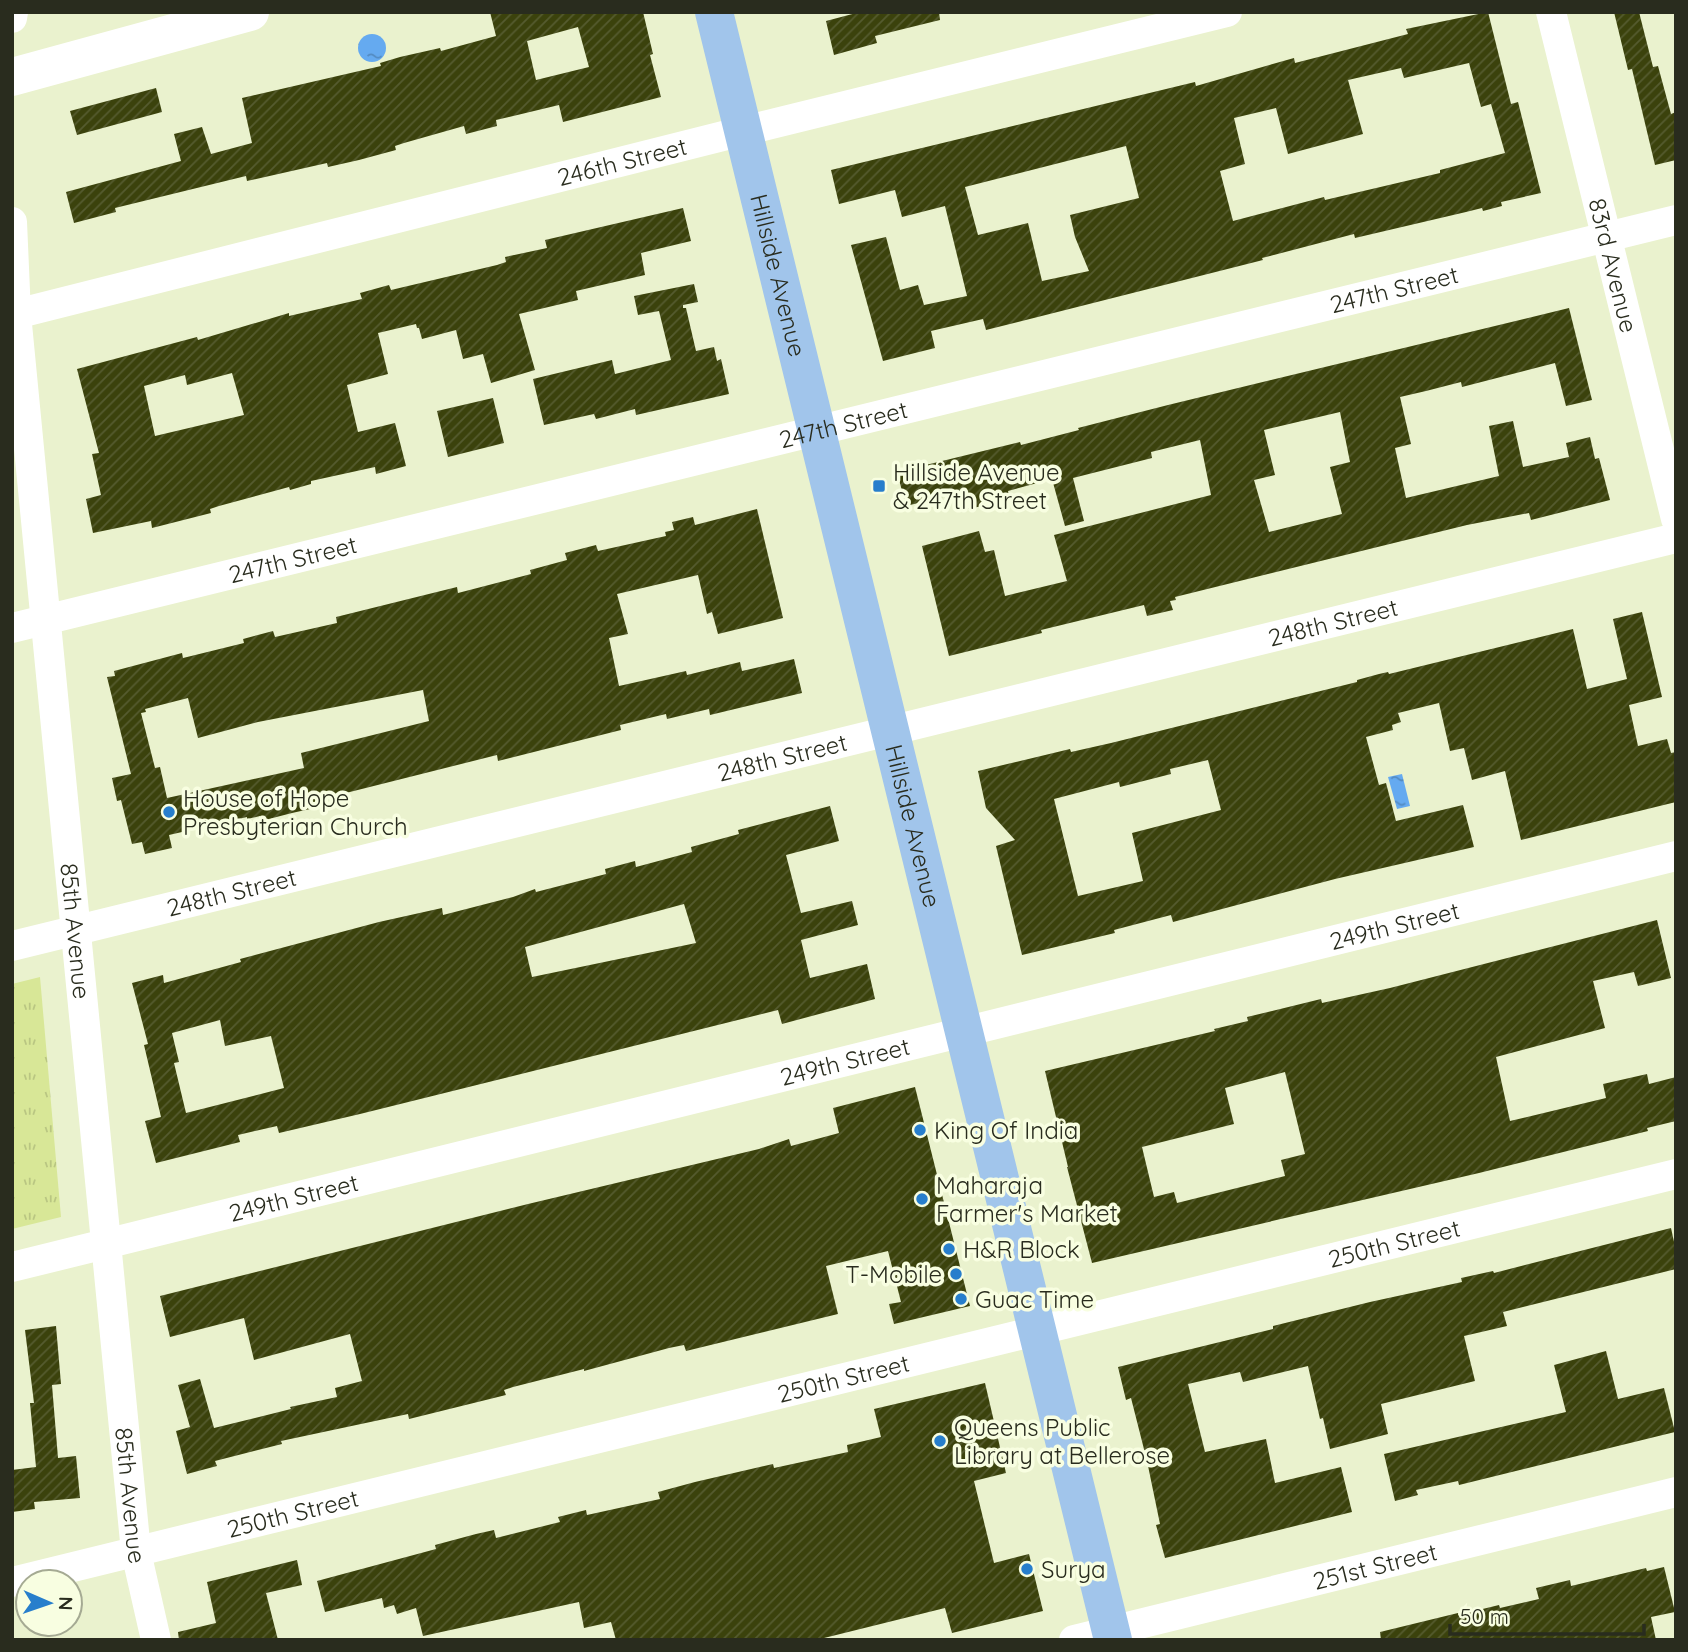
<svg xmlns="http://www.w3.org/2000/svg" width="1688" height="1652" font-family="Quicksand,sans-serif">
<defs>
<pattern id="park-tufts" width="24" height="20" patternUnits="userSpaceOnUse" patternTransform="scale(1.75)"><rect width="24" height="20" fill="#d8e797"/><path d="M3 7l-1-3M5 7V3M7 7l1-3M15 17l-1-3M17 17v-4M19 17l1-3" fill="none" stroke="#b9c682"/></pattern>
<pattern id="water-ripples" width="26" height="14" patternUnits="userSpaceOnUse" patternTransform="scale(1.75)"><rect width="26" height="14" fill="#65aaf0"/><path d="M2 4q2-2 4 0t4 0M15 11q2-2 4 0t4 0" fill="none" stroke="#538bc2"/></pattern>
<pattern id="building-hatch" width="6" height="6" patternUnits="userSpaceOnUse" patternTransform="scale(1.75)"><rect width="6" height="6" fill="#3b420c"/><path d="M-1 1l2-2M0 6l6-6M5 7l2-2" fill="none" stroke="#555b2f"/></pattern>
</defs>
<rect width="100%" height="100%" fill="#eaf2ce"/>
<path fill="url(#park-tufts)" d="M40 977 61 1217 12 1229V984Z"/>
<g fill="url(#water-ripples)">
<circle cx="372" cy="48" r="14"/>
<path d="M1402 774 1410 806 1397 809 1388 777Z"/>
</g>
<g fill="url(#building-hatch)" fill-rule="evenodd">
<path d="M490 12H643L653 54 650 55 661 97 563 122 559 105 496 120 497 126 466 134 464 126 404 143 395 146 396 150 359 160 328 167 327 163 247 181 246 176 115 208 116 212 74 223 66 192 181 161 174 134 202 127 211 154 252 143 242 98 381 66 380 63 400 57 440 48 441 51 496 36ZM578 27 589 67 536 80 527 41Z"/>
<path d="M860 12H939L940 20 875 36 877 43 834 55 826 21Z"/>
<path d="M1488 12 1511 104 1518 102 1541 193 1501 202 1502 206 1483 211 1482 208 1466 212 1355 238 1354 234 1262 258 1263 260 986 330 983 319 931 331 935 348 883 361 851 245 886 237 900 290 918 285 924 305 967 296 945 206 902 217 895 190 839 204 831 170 1195 82 1196 86 1294 58 1295 63 1408 34 1406 29ZM1469 63 1481 107 1491 104 1505 153 1440 170V173L1325 200 1324 197 1233 221 1220 171 1245 164 1234 118 1276 108 1288 154 1363 134 1348 80 1401 68 1404 78ZM1126 146 1139 198 1070 215 1075 237 1089 271 1042 281 1028 223 978 235 965 187Z"/>
<path d="M1614 12H1639L1653 67 1658 66 1671 114 1676 112V160L1655 165 1632 69 1628 70Z"/>
<path d="M156 88 162 112 77 135 70 111Z"/>
<path d="M683 208 691 241 641 253 645 275 576 291 578 300 519 314 535 370 491 383 483 354 463 359 456 330 422 339 419 328H417L416 324 378 333 388 374 347 385 358 432 395 423 406 466 376 474 375 467 311 481V484L290 490 289 487 219 506 210 509 211 513 152 528 151 521 93 533 86 499 101 495 92 454 99 453 77 369 197 337 198 340 289 313V316L362 299 360 293 389 285 391 290 497 265 506 262 505 257 547 248 545 240ZM232 373 244 415 155 436 144 386 185 375 187 385Z"/>
<path d="M694 284 698 302 683 305V308H686L696 351 714 347 717 361 721 359 729 394 636 415 635 409 596 419 594 414 544 425 533 379 612 360 615 374 671 360 659 311 638 315 634 296Z"/>
<path d="M1569 308 1592 400 1566 406 1555 363 1462 387 1461 382 1426 391 1400 397 1411 444 1395 448 1406 498 1499 476 1489 426 1513 421 1523 467 1569 457 1566 443 1590 437 1595 459 1599 458 1610 500 1531 520 1529 513 1467 525 1175 597 1176 600 1170 601 1173 610 1147 616 1144 605 1041 630 1042 633 949 656 922 546 979 531 985 552 994 550 1005 596 1067 581 1054 535 1211 495 1200 440 1151 452 1152 458 1073 478 1084 521 1065 526 1052 479 1008 491 1010 500 959 511 955 494 906 506 897 472 1020 442 1021 445 1079 430 1078 428 1168 405ZM1340 412 1350 462 1330 467 1342 514 1269 532 1254 480 1275 475 1264 430Z"/>
<path d="M493 398 504 443 448 457 437 411Z"/>
<path d="M757 509 783 618 718 634 712 612 707 614 698 575 617 594 628 634 609 638 619 686 686 671 687 675 740 662 742 671 794 659 802 693 710 715 709 709 667 719 666 714 620 725 621 730 498 761 497 755 318 800 319 807 292 813 261 821 260 816 247 819V817L169 835 172 848 145 854 142 842 132 844 121 800 117 801 112 778 131 774 107 677 115 676 114 671 182 653 183 658 244 643 243 639 273 631 275 637 337 623 336 617 457 587 458 593 531 574 530 570 567 560 565 553 596 545 598 551 666 536 665 532 674 530 672 522 693 517 695 525ZM423 690 429 721 301 753 304 768 167 798 160 767 155 768 141 713 146 712 145 709 188 698 198 738 258 722Z"/>
<path d="M1642 612 1662 697 1629 705 1638 746 1667 739 1671 753 1676 752V802L1521 840 1505 771 1472 780 1464 748 1450 751 1439 703 1398 713 1401 722 1392 725 1393 730 1366 737 1379 785 1386 783 1396 821 1463 805 1474 847 1335 879 1173 922 1171 915 1114 930 1115 933 1022 955 996 846 1015 840 986 808 978 771 1070 749 1071 752 1111 743 1357 682V680L1379 674 1388 672 1389 674 1573 629 1587 689 1627 679 1613 619ZM1208 760 1221 810 1132 833 1143 881 1078 896 1054 799 1119 782 1120 787 1171 774 1170 769Z"/>
<path d="M830 806 839 841 786 855 801 913 852 901 858 925 801 940 810 978 867 964 875 999 782 1024 778 1010 360 1114 279 1133 277 1126 238 1135 240 1142 156 1163 145 1121 161 1117 144 1045 148 1044 132 983 163 975 164 983 241 962 240 959 379 922 442 908 443 915 513 897 535 889 536 892 606 874 605 869 635 861 636 867 692 852 691 847 739 834 738 830ZM684 904 696 943 532 977 525 947ZM220 1020 225 1046 271 1036 284 1088 186 1113 174 1063 179 1062 172 1033Z"/>
<path d="M1657 920 1671 978 1638 986 1634 972 1593 981 1605 1028 1496 1057 1510 1121 1606 1098 1603 1084 1647 1074 1649 1084 1676 1077V1121L1647 1128 1648 1131 1479 1173 1092 1263 1067 1167H1068L1045 1071 1215 1031 1214 1029 1248 1021 1247 1017 1321 999 1322 1003 1390 988ZM1285 1072 1305 1154 1281 1160 1285 1176 1177 1203 1174 1192 1154 1197 1142 1147 1234 1124 1225 1088Z"/>
<path d="M915 1087 970 1306 894 1324 889 1304 901 1302 888 1251 826 1266 838 1314 686 1351 684 1345 669 1348 584 1371V1369L513 1387 504 1390 506 1395 409 1419 408 1414 281 1441 282 1444 215 1461 217 1466 187 1474 176 1431 190 1427 178 1385 200 1379 214 1428 291 1409 290 1407 337 1397 335 1388 362 1381 350 1334 254 1360 244 1318 170 1337 160 1296 528 1204 759 1149 789 1139 791 1146 839 1133 833 1108Z"/>
<path d="M1671 1228 1676 1251V1269L1503 1312 1507 1326 1464 1336 1475 1381 1381 1404 1388 1434 1330 1449 1323 1418 1320 1419 1308 1366 1243 1382 1240 1372 1188 1384 1205 1452 1266 1439 1275 1483 1341 1467 1352 1512 1165 1558 1156 1525 1160 1524 1147 1461 1131 1398 1126 1400 1118 1367 1273 1329V1326L1370 1302 1462 1282 1461 1278 1493 1271 1494 1273Z"/>
<path d="M56 1326 61 1384 52 1385 58 1458 76 1456 80 1498 34 1502 35 1509 12 1512V1470L36 1467 30 1403H34L25 1330Z"/>
<path d="M1606 1351 1618 1399 1664 1388 1675 1432 1459 1485 1458 1481 1416 1490 1418 1495 1395 1501 1384 1454 1566 1412 1554 1365Z"/>
<path d="M985 1383 1006 1473 974 1481 994 1563 1029 1554 1043 1611 952 1633 945 1608 816 1640H616L611 1622 584 1628 579 1602 423 1636 416 1608 397 1614 394 1605 384 1608 382 1598 325 1612 317 1581 436 1549 435 1545 476 1534 494 1530 496 1538 560 1522 558 1517 586 1510 587 1515 660 1499 658 1492 695 1482 773 1464 774 1468 848 1452 847 1445 881 1437 874 1409Z"/>
<path d="M297 1560 302 1585 266 1593 278 1640H179L178 1632 216 1623 207 1582Z"/>
<path d="M1664 1567 1675 1612 1651 1617 1656 1640H1381L1380 1632 1458 1613V1615L1499 1605 1500 1608 1539 1599 1536 1588 1570 1580 1571 1586 1646 1568 1647 1571Z"/>
</g>
<g fill="none" stroke-linecap="round" stroke-linejoin="round">
<g stroke="#fff" stroke-width="30">
<path id="s1" d="M1551 12 1676 519"/>
<path d="M12 18 13 12"/>
<path id="s2" d="M12 222 16 314 136 1552 156 1640"/>
<path id="s3" d="M16 314 743 131 1227 12"/>
<path id="s4" d="M12 628 1676 220"/>
<path id="s5" d="M12 946 1676 538"/>
<path id="s6" d="M12 1267 1676 856"/>
<path id="s7" d="M12 1582 1676 1174"/>
<path id="s8" d="M1074 1640 1676 1492"/>
</g>
<path stroke="#fff" stroke-width="38" d="M12 77 250 12"/>
<path stroke="#a1c5eb" stroke-width="38" id="s9" d="M714 12 1113 1640"/>
</g>
<g fill="#277ecc" stroke="#f8fee1" stroke-width="2.5">
<rect x="872" y="479" width="14" height="14" rx="3.5"/>
<circle cx="169" cy="812" r="7"/>
<circle cx="920" cy="1130" r="7"/>
<circle cx="922" cy="1199" r="7"/>
<circle cx="949" cy="1249" r="7"/>
<circle cx="956" cy="1274" r="7"/>
<circle cx="961" cy="1299" r="7"/>
<circle cx="940" cy="1441" r="7"/>
<circle cx="1027" cy="1569" r="7"/>
</g>
<g text-anchor="middle" dominant-baseline="central" stroke-width="7" stroke-linejoin="round" paint-order="stroke">
<g font-size="24" fill="#292c1e" stroke="#f8fee1">
<text stroke="none"><textPath href="#s3" startOffset="625">246th Street</textPath></text>
<text stroke="none"><textPath href="#s1" startOffset="261">83rd Avenue</textPath></text>
<text stroke="none"><textPath href="#s9" startOffset="271">Hillside Avenue</textPath></text>
<text stroke="none"><textPath href="#s4" startOffset="1423">247th Street</textPath></text>
<text stroke="none"><textPath href="#s4" startOffset="856">247th Street</textPath></text>
<text stroke="none"><textPath href="#s4" startOffset="289">247th Street</textPath></text>
<text stroke="none"><textPath href="#s5" startOffset="1360">248th Street</textPath></text>
<text stroke="none"><textPath href="#s5" startOffset="793">248th Street</textPath></text>
<text stroke="none"><textPath href="#s9" startOffset="838">Hillside Avenue</textPath></text>
<text stroke="none"><textPath href="#s5" startOffset="226">248th Street</textPath></text>
<text stroke="none"><textPath href="#s6" startOffset="1424">249th Street</textPath></text>
<text stroke="none"><textPath href="#s2" startOffset="712">85th Avenue</textPath></text>
<text stroke="none"><textPath href="#s6" startOffset="858">249th Street</textPath></text>
<text stroke="none"><textPath href="#s6" startOffset="290">249th Street</textPath></text>
<text stroke="none"><textPath href="#s7" startOffset="1423">250th Street</textPath></text>
<text stroke="none"><textPath href="#s7" startOffset="856">250th Street</textPath></text>
<text stroke="none"><textPath href="#s2" startOffset="1279">85th Avenue</textPath></text>
<text stroke="none"><textPath href="#s7" startOffset="289">250th Street</textPath></text>
<text stroke="none"><textPath href="#s8" startOffset="310">251st Street</textPath></text>
</g>
<g font-size="24" fill="#292c1e" stroke="#f8fee1" text-anchor="start">
<text x="893" y="472">Hillside Avenue<tspan x="893" dy="28">&amp; 247th Street</tspan></text>
<text x="183" y="798">House of Hope<tspan x="183" dy="28">Presbyterian Church</tspan></text>
<text x="934" y="1130">King Of India</text>
<text x="936" y="1185">Maharaja<tspan x="936" dy="28">Farmer's Market</tspan></text>
<text x="963" y="1249">H&amp;R Block</text>
<text x="942" y="1274" text-anchor="end">T-Mobile</text>
<text x="975" y="1299">Guac Time</text>
<text x="954" y="1427">Queens Public<tspan x="954" dy="28">Library at Bellerose</tspan></text>
<text x="1041" y="1569">Surya</text>
</g>
</g>
<rect width="1688" height="1652" fill="none" stroke="#292c1e" stroke-width="28"/>
<g transform="translate(49 1603) rotate(92)"><circle r="33" fill="#f8fee1" stroke="#a5aa93" stroke-width="2"/>
<path d="M0-5L12 26L0 18L-12 26Z" fill="#277ecc"/>
<text y="-10" font-size="19" font-weight="bold" text-anchor="middle" fill="#292c1e">N</text>
</g>
<path d="M1450 1624v10h194v-10" fill="none" stroke="#292c1e" stroke-width="3.5"/>
<text x="1460" y="1624" font-size="21" fill="#292c1e" stroke="#f8fee1" stroke-width="5" paint-order="stroke">50 m</text>
</svg>
